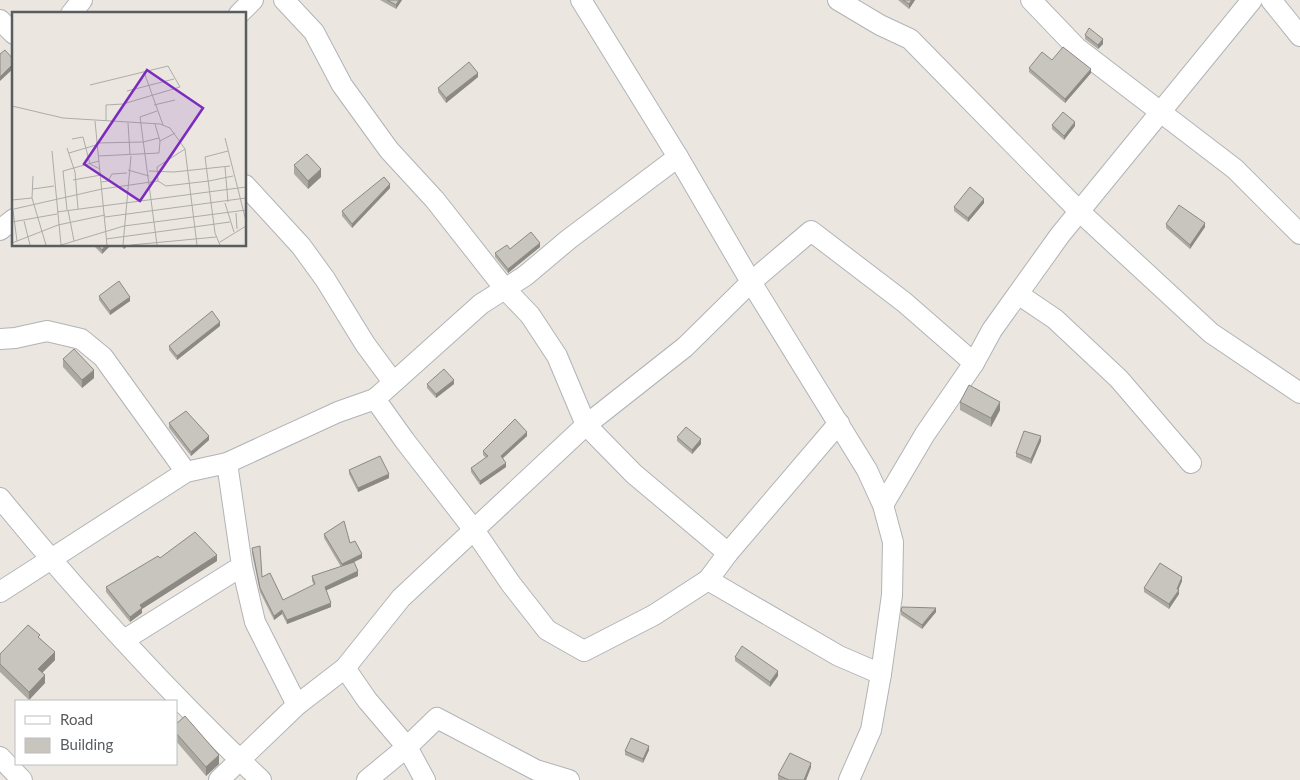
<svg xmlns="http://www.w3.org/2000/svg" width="1300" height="780" font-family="Lato,sans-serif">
<rect width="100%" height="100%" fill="#ebe7e0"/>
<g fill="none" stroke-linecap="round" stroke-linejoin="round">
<g stroke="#b1b3b7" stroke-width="22">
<g id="minor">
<path d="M284 0 314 32 342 85 389 150 435 200 505 289 530 315 557 356 586 425 634 474 728 553"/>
<path d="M581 0 678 157 751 282 867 470 883 505 893 542 892 595 881 674 871 730 849 780"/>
<path d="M838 0 880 25 910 39 1079 211 1211 333 1300 393"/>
<path d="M1031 0 1077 48 1235 169 1300 234"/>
<path d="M1271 0 1300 36"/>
<path d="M71 14 82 0"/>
<path d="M239 14 253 0"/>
<path d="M0 20 14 34"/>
<path d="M678 157 569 239 525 276 481 304 375 399 405 441 474 530 511 584 547 630 584 651 654 615 708 580 728 553 839 423"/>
<path d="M245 185 301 246 325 279 365 344 393 382"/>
<path d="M0 230 14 219"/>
<path d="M1018 294 1055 319 1119 379 1191 463"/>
<path d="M0 339 15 338 47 331 81 339 103 357 186 472"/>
<path d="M227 463 242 566 255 622 297 705"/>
<path d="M0 498C81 597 168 692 261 780"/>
<path d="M883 505 925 434 974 363 992 330 1060 235 1252 0"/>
<path d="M708 580 839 656 881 674"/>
<path d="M0 592 186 472 227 463 338 412 375 399"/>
<path d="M124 640 242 566"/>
<path d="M345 668 367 700 407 747 425 780"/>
<path d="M0 757 22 780"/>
<path d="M219 780 297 705 345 668 401 598 586 425 685 347 751 282 811 231 904 302 974 363"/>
<path d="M367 780 407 747 437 718 536 770 569 780"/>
</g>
</g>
<use href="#minor" stroke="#fff" stroke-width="20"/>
</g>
<g fill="#aca9a3">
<path d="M380 0H402L396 9Z"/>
<path d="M898 0H915L909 9Z"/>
<path d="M1085 35 1103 44 1098 49 1085 39Z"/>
<path d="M1052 60 1091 73 1065 103 1029 72V68Z"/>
<path d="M478 77 446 103 438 92V88Z"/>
<path d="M1052 125 1075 126 1064 140 1052 129Z"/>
<path d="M294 165 321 177 308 189 294 174Z"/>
<path d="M390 188 352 228 342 216V211Z"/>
<path d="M984 203 968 222 954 211V207Z"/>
<path d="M1166 224 1205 227 1190 249 1166 228Z"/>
<path d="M93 245H111L102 254Z"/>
<path d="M120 245H128L124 249Z"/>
<path d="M540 247 508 273 495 257V253L510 249Z"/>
<path d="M99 296 130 301 110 315 99 300Z"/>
<path d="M220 326 177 360 169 350V346Z"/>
<path d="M63 359 94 378 82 388 63 367Z"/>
<path d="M427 384H454L436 398 427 388Z"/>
<path d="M960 402 1000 410 991 427 960 410Z"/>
<path d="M169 423 209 440 191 456 169 428Z"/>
<path d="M527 436 502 458 506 467 480 485 471 472V468L486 458 483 455V451Z"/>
<path d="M677 437 701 444 692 454 677 441Z"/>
<path d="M1041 441 1031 464 1016 457V453Z"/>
<path d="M349 470 389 478 358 492 349 474Z"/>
<path d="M324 534 350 543 362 558 352 563 358 576 326 590 331 607 287 624 282 614 274 620 260 592 252 553V548L262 577 283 600 314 585 312 581V576L341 567 324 538Z"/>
<path d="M160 558 217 561 142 609V613L130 622 106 592V587Z"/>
<path d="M1182 581 1178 590 1179 594 1169 609 1144 592V588Z"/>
<path d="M901 611 936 612 922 629 901 615Z"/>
<path d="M40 638 55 660 42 673 45 683 29 700 0 672V654Z"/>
<path d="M735 657 778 676 770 687 735 661Z"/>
<path d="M176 724 219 764 206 776 176 741Z"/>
<path d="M649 750 643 763 625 755V751Z"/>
<path d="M811 767 806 780H778V775Z"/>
</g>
<g fill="#8c8985">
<path d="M399 0H402L396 9V5Z"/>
<path d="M912 0H915L909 9V4Z"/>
<path d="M1103 39V44L1098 49V45Z"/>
<path d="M14 63V68L0 81V77Z"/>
<path d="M1091 69V73L1065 103V99Z"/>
<path d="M478 73V77L446 103V98Z"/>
<path d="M1075 122V126L1064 140V136Z"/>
<path d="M321 169V177L308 189V181Z"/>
<path d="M390 184V188L352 228V224Z"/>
<path d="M984 199V203L968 222V218Z"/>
<path d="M1205 223V227L1190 249V245Z"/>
<path d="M540 243V247L508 273V269Z"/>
<path d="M106 245H111L102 254V250Z"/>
<path d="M124 245H128L124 249Z"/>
<path d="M130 297V301L110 315V311Z"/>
<path d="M220 322V326L177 360V356Z"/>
<path d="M94 370V378L82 388V380Z"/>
<path d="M454 380V384L436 398V394Z"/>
<path d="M1000 402V410L991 427V418Z"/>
<path d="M527 432V436L501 460V456Z"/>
<path d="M209 436V440L191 456V452Z"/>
<path d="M1041 436V441L1031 464V459Z"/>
<path d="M701 439V444L692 454V450Z"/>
<path d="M506 463V467L480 485V481Z"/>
<path d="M389 474V478L358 492V488Z"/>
<path d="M362 554V558L342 568V564Z"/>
<path d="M217 555V561L142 609V613L130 622V617L140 605Z"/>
<path d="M358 571V576L325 591V587Z"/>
<path d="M1182 577V581L1177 593V589Z"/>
<path d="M1179 590V594L1169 609V604Z"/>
<path d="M331 603V607L287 624V620Z"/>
<path d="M936 608V612L922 629V625Z"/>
<path d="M282 610V614L274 620V616Z"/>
<path d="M55 652V660L38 677V669Z"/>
<path d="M778 671V676L770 687V682Z"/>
<path d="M45 675V683L29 700V692Z"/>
<path d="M649 746V750L643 763V759Z"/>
<path d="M219 755V764L206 776V767Z"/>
<path d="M811 763V767L806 780H804Z"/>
</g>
<g fill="#c8c4be" stroke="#8c8985">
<path d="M387 0H399L396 5Z"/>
<path d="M903 0H912L909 4Z"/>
<path d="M1089 28 1103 39 1098 45 1085 35Z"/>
<path d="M1063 47 1091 69 1065 99 1029 68 1042 52 1052 60Z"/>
<path d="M5 50 14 60V63L0 77V54Z"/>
<path d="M469 62 478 73 446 98 438 88Z"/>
<path d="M1063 112 1075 122 1064 136 1052 125Z"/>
<path d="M307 154 321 169 308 181 294 165Z"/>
<path d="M384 177 390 184 352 224 342 211Z"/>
<path d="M970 187 984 199 968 218 954 207Z"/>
<path d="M1179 205 1205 223 1190 245 1166 224Z"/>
<path d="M531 232 540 243 508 269 495 253 507 245 510 249Z"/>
<path d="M97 245H106L102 250Z"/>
<path d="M119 281 130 297 110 311 99 296Z"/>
<path d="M212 311 220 322 177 356 169 346Z"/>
<path d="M74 349 94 370 82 380 63 359Z"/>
<path d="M444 369 454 380 436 394 427 384Z"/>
<path d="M969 385 1000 402 991 418 960 402Z"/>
<path d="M186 411 209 436 191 452 169 423Z"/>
<path d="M515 419 527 432 501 456 506 463 480 481 471 468 488 456 483 451Z"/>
<path d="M686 427 701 439 692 450 677 437Z"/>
<path d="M1024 431 1041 436 1031 459 1016 453Z"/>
<path d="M380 456 389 474 358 488 349 470Z"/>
<path d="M344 521 350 543 355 541 362 554 342 564 324 534Z"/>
<path d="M195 532 217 555 140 605 142 608 130 617 106 587 158 556 160 558Z"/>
<path d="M260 546 262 577 270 573 283 600 315 584 312 576 354 562 358 571 325 587 331 603 287 620 282 610 274 616 260 588 252 548Z"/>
<path d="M1160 563 1182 577 1177 589 1179 590 1169 604 1144 588Z"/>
<path d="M902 607 936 608 922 625 901 611Z"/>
<path d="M28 625 40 635 38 637 55 652 38 669 45 675 29 692 0 664V654Z"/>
<path d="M742 646 778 671 770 682 735 657Z"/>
<path d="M185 716 219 755 206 767 176 733V724Z"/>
<path d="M631 738 649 746 643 759 625 751Z"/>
<path d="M790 753 811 763 804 780H789L778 775Z"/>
</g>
<g transform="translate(12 12)">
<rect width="234" height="234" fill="#ebe7e0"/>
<path fill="none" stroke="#adaca9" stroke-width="1" d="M132 60 151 113M78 73 156 54 168 75 111 92 94 93V109M115 79 162 67M142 93 163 88M0 94 51 106 148 112 158 116 173 137 185 233M83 109 95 233M116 111 118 142M213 126 234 209M60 127 71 125 78 152 88 157M148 129 163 121M84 131 131 130 147 126M55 136 63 160 66 197M40 139 49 233M57 141 84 133M86 144 147 141 148 129 143 112M213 155 216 190M116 158 137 164M137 159 162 160 218 154M21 164 20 186 34 233M61 168 89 163M146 169 145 155 173 137M89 170 96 169 100 162 115 161M21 177 42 174M0 188 20 186M0 191 5 229M213 191 222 220M2 197 90 177 146 169 154 174 197 169 221 164M55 198 51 159 87 149M56 198 62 229M45 200 234 175M224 201 225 217M93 205 234 186M12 209 18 233M0 210 45 202M94 227 218 210M208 230 234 214M0 231 46 213 93 203M49 233 112 214 234 198M111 233 119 144M119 233 204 225M145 233 128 105 145 99M208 233 203 221 193 145 216 139"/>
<path fill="#7b2cbf" fill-opacity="0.15" stroke="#7b2cbf" stroke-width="2.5" d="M135 58 191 96 128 189 72 152Z"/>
<rect width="234" height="234" fill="none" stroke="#595d60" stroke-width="2.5"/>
</g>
<rect x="15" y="700" width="162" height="65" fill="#ffffff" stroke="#bdbebf"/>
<rect x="25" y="716" width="25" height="8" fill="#ffffff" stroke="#bdbebf"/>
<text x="60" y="725" font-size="15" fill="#595d60">Road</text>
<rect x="25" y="738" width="25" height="15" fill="#c8c4be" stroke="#bdbebf"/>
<text x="60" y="750" font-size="15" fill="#595d60">Building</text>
</svg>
